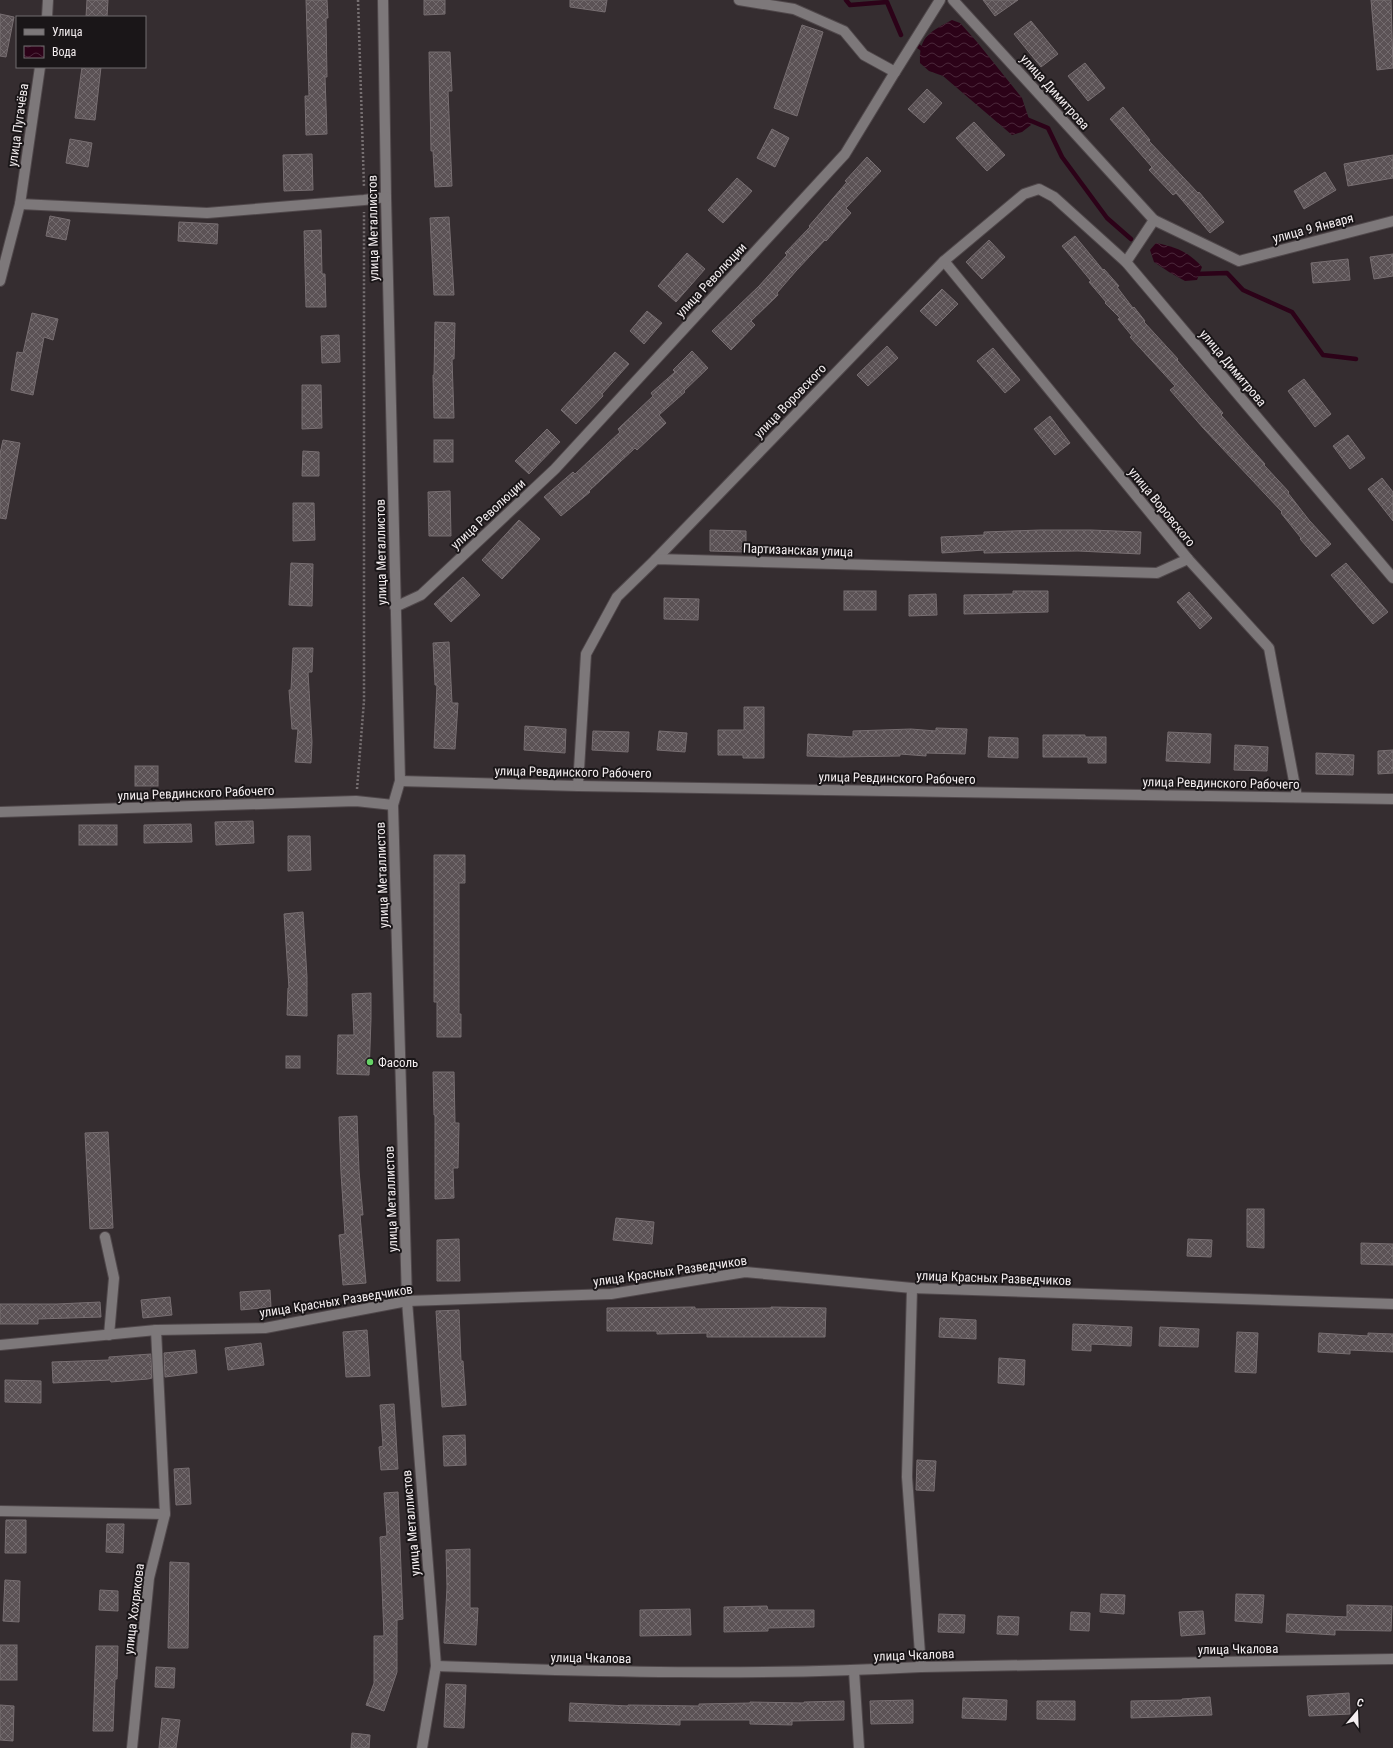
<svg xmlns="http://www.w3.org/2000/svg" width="1393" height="1748" font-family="'Roboto Condensed',sans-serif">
<defs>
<pattern id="water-waves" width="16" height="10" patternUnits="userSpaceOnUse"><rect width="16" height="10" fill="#2c0218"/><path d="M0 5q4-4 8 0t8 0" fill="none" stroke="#4b273a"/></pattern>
<pattern id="building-cross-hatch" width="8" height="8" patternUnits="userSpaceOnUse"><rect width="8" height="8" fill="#5b5255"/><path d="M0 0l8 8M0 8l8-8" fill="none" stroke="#736b6e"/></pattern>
</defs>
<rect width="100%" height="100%" fill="#352d30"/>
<g fill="url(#water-waves)">
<path d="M952 20 960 23 977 42 1022 98 1031 125 1022 132 1012 135 943 76 929 71 920 63C919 36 930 32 952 20Z"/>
<path d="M1156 243C1176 247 1189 252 1202 267L1197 280 1185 281 1169 272 1154 262 1150 250Z"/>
</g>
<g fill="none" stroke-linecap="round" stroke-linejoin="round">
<g stroke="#2c0218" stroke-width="4.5">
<path d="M846 0 850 5 887 2 901 35"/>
<path d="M918 46 925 51"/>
<path d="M1024 118 1048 128 1062 157 1107 218 1131 239"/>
<path d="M1195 274 1227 273 1243 290 1292 312 1323 355 1356 359"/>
</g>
</g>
<g fill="url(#building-cross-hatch)" stroke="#776e71">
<path d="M87 0H108L107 17H86Z"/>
<path d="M306 0H327L328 18H326L327 77H325L327 134 306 135 305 96H309Z"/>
<path d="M424 0H445V14L424 15Z"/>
<path d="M570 0H607L605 12 570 7Z"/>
<path d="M983 0H1018L995 16Z"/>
<path d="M1371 0H1391L1393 68 1377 70Z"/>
<path d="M0 14 14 17 6 57 0 56Z"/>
<path d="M1031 21 1058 54 1041 67 1014 34Z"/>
<path d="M802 25 823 32 797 116 774 108Z"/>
<path d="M429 52H450L452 91H448L452 186 435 187 433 151H431Z"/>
<path d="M1085 63 1105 88 1088 101 1068 76Z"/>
<path d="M82 67H101L95 120 75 118Z"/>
<path d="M927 89 942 103 924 123 908 109Z"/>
<path d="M1123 107 1150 140 1149 141 1198 193 1199 192 1224 222 1210 233 1176 193 1173 195 1149 170 1152 167 1110 119Z"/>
<path d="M974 122 1005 155 987 171 956 138Z"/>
<path d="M772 129 789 138 775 167 757 158Z"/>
<path d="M70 139 92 143 88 167 66 163Z"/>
<path d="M312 154 313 190 284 191 283 155Z"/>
<path d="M1393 155V178L1348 186 1344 164Z"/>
<path d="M867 157 881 171 846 208 851 213 826 241 825 240 796 271 777 293 778 295 751 321 755 325 731 350 712 331 759 286 787 255 785 253 810 227 809 226 847 182 845 181Z"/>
<path d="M1325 172 1336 190 1304 209 1294 191Z"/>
<path d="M737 178 752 191 723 223 708 210Z"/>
<path d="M50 216 70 220 66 240 46 236Z"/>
<path d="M449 217 454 295H434L430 218Z"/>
<path d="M179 222 218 224 217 244 178 241Z"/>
<path d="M321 230 322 274H325L326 307H306L304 231Z"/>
<path d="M1075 236 1103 270 1104 269 1119 286 1117 287 1133 308 1134 307 1145 321 1144 322 1178 359 1177 360 1223 413 1221 415 1265 464 1264 465 1289 492 1288 493 1309 520 1331 544 1316 557 1300 539 1301 538 1281 513 1282 512 1204 429 1170 390 1175 386 1130 337 1132 336 1118 319 1120 318 1105 303 1106 302 1089 282 1091 281 1062 246Z"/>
<path d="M989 240 1005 257 982 279 966 262Z"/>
<path d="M687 253 705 269 676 302 658 286Z"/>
<path d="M1393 254V276L1374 279 1370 257Z"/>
<path d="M1348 259 1350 280 1313 283 1311 263Z"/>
<path d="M942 289 958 304 936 326 920 311Z"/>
<path d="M647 311 662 323 644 344 630 331Z"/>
<path d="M32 313 58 319 53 340 44 337 33 395 11 390 17 352 23 353Z"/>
<path d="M435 322 455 323 454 359H452L454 418H434L433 375H434Z"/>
<path d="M339 335 340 362 322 363 321 336Z"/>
<path d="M887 346 898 358 868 386 857 375Z"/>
<path d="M993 348 1020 380 1005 393 977 361Z"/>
<path d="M692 351 708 368 684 391 685 392 659 415 666 423 637 450 635 448 589 491 590 492 561 516 544 497 573 472 575 474 620 432 618 429 653 396 651 393 675 372 673 370Z"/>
<path d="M615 352 629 364 602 394 603 396 576 424 561 410Z"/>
<path d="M1304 379 1331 414 1315 427 1288 391Z"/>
<path d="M302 385H321L322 428 302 429Z"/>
<path d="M1050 416 1070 443 1055 455 1034 429Z"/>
<path d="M547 429 560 442 529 474 515 461Z"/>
<path d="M1348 435 1365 458 1350 469 1333 446Z"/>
<path d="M3 440 20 443 6 519 0 518V454Z"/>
<rect x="434" y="440" width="19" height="22"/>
<path d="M303 451 319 452V476H302Z"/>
<path d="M1382 478 1393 492V521L1368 489Z"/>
<path d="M450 491 451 536H429L428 492Z"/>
<path d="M293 503H314L315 540 293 541Z"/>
<path d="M519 520 540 539 502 579 482 560Z"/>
<path d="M710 530 746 531V552L710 551Z"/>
<path d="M1040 530H1091L1141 532 1140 554 1078 551 984 553V550L942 553 941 537 984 535V532Z"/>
<path d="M291 563 313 564 312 606 289 605Z"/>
<path d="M1346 563 1388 612 1373 624 1331 575Z"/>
<path d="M463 577 480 595 451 622 434 604Z"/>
<rect x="844" y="591" width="32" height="19"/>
<path d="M1013 591H1048V612L964 614V595L1013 594Z"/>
<path d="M1189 592 1212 618 1200 629 1177 602Z"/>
<path d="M936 594 937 615 909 616V595Z"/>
<path d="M664 598 699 599 698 620 664 619Z"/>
<path d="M449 642 452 703H458L455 749 434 748 437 685H435L433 643Z"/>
<path d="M293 648H313L312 672H308L312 742 311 763 295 762 298 729H292L289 690H291Z"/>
<path d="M744 707H764V758H743V755H718V730H744Z"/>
<path d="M525 726 566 729 565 753 524 750Z"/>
<path d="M936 728 967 729 965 754 926 753V756L900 754V756L840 757 807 756 808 734 853 737V731L911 729 936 731Z"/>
<path d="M593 731 629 732 628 752 592 750Z"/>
<path d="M659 731 687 733 685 752 657 750Z"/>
<path d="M1168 732 1211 734 1210 763 1166 761Z"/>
<path d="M1043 735H1085V737H1106V763H1088V757H1043Z"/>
<path d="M989 737 1018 738V758L988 757Z"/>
<path d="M1235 745 1268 747 1267 771 1234 770Z"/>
<path d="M1393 750V773L1378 774V751Z"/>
<path d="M1316 753 1354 755 1353 775 1316 774Z"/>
<rect x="135" y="766" width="23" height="20"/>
<path d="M253 821 254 843 216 845 215 822Z"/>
<path d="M191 824 192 842 144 843V825Z"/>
<rect x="79" y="825" width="38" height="20"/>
<path d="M288 836H310L311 870 288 871Z"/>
<path d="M434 855H465V883H459V1014H461V1037H437V1002H434Z"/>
<path d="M303 912 307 977V1016L287 1015 288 988H289L284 914Z"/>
<path d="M371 993V1019L369 1075 337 1074 338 1035H354L352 994Z"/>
<rect x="286" y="1056" width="14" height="12"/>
<path d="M433 1072H454L455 1123H459L458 1168H453L454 1198 435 1199V1115H434Z"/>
<path d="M357 1116 359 1171 363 1215H360L366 1283 343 1285 339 1235 345 1234 341 1173 339 1117Z"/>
<path d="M108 1132 113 1228 90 1229 85 1133Z"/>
<path d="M1247 1209H1264V1248L1247 1247Z"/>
<path d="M616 1218 654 1222 652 1244 613 1240Z"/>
<path d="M459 1239 460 1281H437V1240Z"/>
<path d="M1188 1239 1212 1240 1211 1257 1187 1256Z"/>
<path d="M1361 1243 1393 1244V1265L1361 1264Z"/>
<path d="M270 1290 271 1307 241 1310 240 1292Z"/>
<path d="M170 1297 172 1315 143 1318 141 1300Z"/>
<path d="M100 1302 101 1317 38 1319V1324H0V1304H57Z"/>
<path d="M695 1307V1309L771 1308V1307L826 1308 825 1337H707V1333L657 1334V1331H607V1308Z"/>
<path d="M459 1310 461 1361H463L466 1405 442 1407 436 1311Z"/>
<path d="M940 1318 976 1320V1339L939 1337Z"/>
<path d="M1073 1324 1132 1327 1131 1346 1091 1344V1351L1072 1350Z"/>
<path d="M1160 1327 1199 1329 1198 1347 1159 1346Z"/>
<path d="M367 1330 370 1376 346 1377 343 1332Z"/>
<path d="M1237 1332 1258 1333 1256 1373 1235 1372Z"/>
<path d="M1319 1333 1368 1336V1333L1393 1334V1352L1350 1350V1354L1318 1352Z"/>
<path d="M261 1343 264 1365 228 1370 225 1348Z"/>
<path d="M195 1350 197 1373 165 1377 164 1353Z"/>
<path d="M151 1354 152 1378 148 1379 111 1382 110 1380 53 1383 52 1362 109 1360V1357Z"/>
<path d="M999 1358 1025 1360 1024 1385 998 1383Z"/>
<path d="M5 1380 41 1381V1403L5 1402Z"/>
<path d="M394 1404 398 1469 381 1470 379 1447 383 1446 380 1405Z"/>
<path d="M465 1435 466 1465 444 1466 443 1436Z"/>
<path d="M917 1460 936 1461 934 1491 916 1490Z"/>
<path d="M189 1468 191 1504 176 1505 174 1469Z"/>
<path d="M398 1492 403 1619 397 1620V1672L384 1711 366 1705 374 1683V1636H384L380 1537 387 1536 384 1493Z"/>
<path d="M6 1520H26V1553H5Z"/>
<path d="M107 1524H124L123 1553 106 1552Z"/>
<path d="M470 1549V1608H478L476 1645 444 1643 447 1587 446 1550Z"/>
<path d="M170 1562 189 1563 188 1648H168Z"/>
<path d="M5 1580 20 1581 19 1622 3 1621Z"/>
<path d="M100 1590 118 1591V1611L99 1610Z"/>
<path d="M1101 1594 1125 1595 1124 1614 1100 1612Z"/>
<path d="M1236 1594 1264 1595 1262 1623 1235 1621Z"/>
<path d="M1347 1605 1392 1606 1391 1631 1335 1630V1635L1286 1632 1287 1614 1347 1617Z"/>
<path d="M767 1606 768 1610H814V1627L768 1628V1631L724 1632V1607Z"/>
<path d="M690 1609 691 1635 640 1636V1610Z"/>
<path d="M1203 1611 1205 1634 1181 1636 1179 1612Z"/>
<path d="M1071 1612 1090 1613 1089 1631 1070 1630Z"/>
<path d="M939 1614 965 1615 964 1633 938 1632Z"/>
<path d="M998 1616 1019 1617 1018 1635 997 1634Z"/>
<rect x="0" y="1645" width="17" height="35"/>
<path d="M96 1646H118L117 1679H115L113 1731H93Z"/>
<path d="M156 1667 175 1668 174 1688 155 1687Z"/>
<path d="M446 1684 466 1685 464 1728 444 1727Z"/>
<path d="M1349 1693 1350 1714 1309 1716 1307 1696Z"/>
<path d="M1210 1697 1212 1715 1131 1718V1701L1182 1700V1699Z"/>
<path d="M963 1698 1007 1700 1006 1720 962 1718Z"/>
<path d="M913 1700V1723L871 1724 870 1701Z"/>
<path d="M844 1701V1720L792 1721V1725L750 1724V1720H680V1725L569 1721 570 1703 628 1706V1705L699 1706V1704L750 1703V1702L804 1703V1702Z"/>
<path d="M1037 1701H1075V1720L1037 1719Z"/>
<path d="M0 1705 14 1706 13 1741 0 1740Z"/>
<path d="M162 1718 180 1720 176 1748H159Z"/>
<path d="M352 1733 370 1735 369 1748H351Z"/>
</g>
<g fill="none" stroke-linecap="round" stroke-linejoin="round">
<g stroke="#50484b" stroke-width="12">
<g id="minor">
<path d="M383 0 386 197 400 781 393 805 407 1301 436 1666 422 1748"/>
<path d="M953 0 1154 220 1239 261 1393 221"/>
<path d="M47 17 48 0"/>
<path d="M895 72 940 0"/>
<path d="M20 204 207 213 364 200 386 197"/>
<path d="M944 261 1188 559 1269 648 1297 797"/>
<path d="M1126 262 1154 220"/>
<path d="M0 281 20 204 40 67"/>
<path d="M656 559 944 261 1024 194 1039 189 1054 197 1126 262 1393 578"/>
<path d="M395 607 421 595 555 469 845 154 895 72 864 55 844 31 794 9 739 0"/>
<path d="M400 781 578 786 1393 799"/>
<path d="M578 786 586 654 617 597 656 559 1157 573 1188 559"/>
<path d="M0 812 356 801 393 805"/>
<path d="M105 1237 114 1278 109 1335"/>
<path d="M912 1288 907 1477 921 1667"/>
<path d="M0 1345 156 1330 265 1328 407 1301 611 1294 745 1272 912 1288 1393 1304"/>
<path d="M0 1511 165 1514"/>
<path d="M436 1666C597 1672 759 1676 921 1667L1393 1659"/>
<path d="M854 1671 859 1748"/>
<path d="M132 1748 149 1578 165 1514 156 1330"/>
</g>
</g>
<g stroke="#766f71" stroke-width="2.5" stroke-dasharray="2 2" stroke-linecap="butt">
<path d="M358 0 364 187"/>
<path d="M357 789 364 701V212"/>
</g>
<use href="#minor" stroke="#7d787a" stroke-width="10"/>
</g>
<circle fill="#66d466" stroke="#1a1618" stroke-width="1.5" cx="370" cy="1062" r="4"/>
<g text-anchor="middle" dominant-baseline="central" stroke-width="4" stroke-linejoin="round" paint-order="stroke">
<g font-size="13" fill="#f3edef" stroke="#1a1618">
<text transform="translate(1055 92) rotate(48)">улица Димитрова</text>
<text transform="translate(18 125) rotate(-82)">улица Пугачёва</text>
<text transform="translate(373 228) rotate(-91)">улица Металлистов</text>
<text transform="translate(1313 228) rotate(-15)">улица 9 Января</text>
<text transform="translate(711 280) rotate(-47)">улица Революции</text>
<text transform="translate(1233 368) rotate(50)">улица Димитрова</text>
<text transform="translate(790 401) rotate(-46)">улица Воровского</text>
<text transform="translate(1162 507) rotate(51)">улица Воровского</text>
<text transform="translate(488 514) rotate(-43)">улица Революции</text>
<text transform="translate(798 550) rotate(2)">Партизанская улица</text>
<text transform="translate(381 552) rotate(-91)">улица Металлистов</text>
<text transform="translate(573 772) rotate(1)">улица Ревдинского Рабочего</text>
<text transform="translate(897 778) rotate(1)">улица Ревдинского Рабочего</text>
<text transform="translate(1221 783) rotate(1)">улица Ревдинского Рабочего</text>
<text transform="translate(196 793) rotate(-2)">улица Ревдинского Рабочего</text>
<text transform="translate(382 875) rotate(-92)">улица Металлистов</text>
<text transform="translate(391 1199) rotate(-92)">улица Металлистов</text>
<text transform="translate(670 1271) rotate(-8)">улица Красных Разведчиков</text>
<text transform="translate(994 1278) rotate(2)">улица Красных Разведчиков</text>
<text transform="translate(336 1301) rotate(-9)">улица Красных Разведчиков</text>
<text transform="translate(411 1523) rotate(-95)">улица Металлистов</text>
<text transform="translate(134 1609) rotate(-83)">улица Хохрякова</text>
<text transform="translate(1238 1649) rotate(-1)">улица Чкалова</text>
<text transform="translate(914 1655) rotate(-2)">улица Чкалова</text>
<text transform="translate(591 1658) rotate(1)">улица Чкалова</text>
</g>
<g font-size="13" fill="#f3edef" stroke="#1a1618" text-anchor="start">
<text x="378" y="1062">Фасоль</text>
</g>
</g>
<rect x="16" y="16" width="130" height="52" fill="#1a1618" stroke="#716c6e"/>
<rect x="24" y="29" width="20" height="6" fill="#7d787a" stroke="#716c6e"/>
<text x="52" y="36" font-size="12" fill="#f3edef">Улица</text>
<rect x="24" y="46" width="20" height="12" fill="url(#water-waves)" stroke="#716c6e"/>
<text x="52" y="56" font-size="12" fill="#f3edef">Вода</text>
<g transform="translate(1357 1712) rotate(19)" stroke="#1a1618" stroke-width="3" paint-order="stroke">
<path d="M0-3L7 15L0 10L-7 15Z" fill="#f3edef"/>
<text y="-6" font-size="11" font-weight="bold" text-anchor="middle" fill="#f3edef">С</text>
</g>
</svg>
